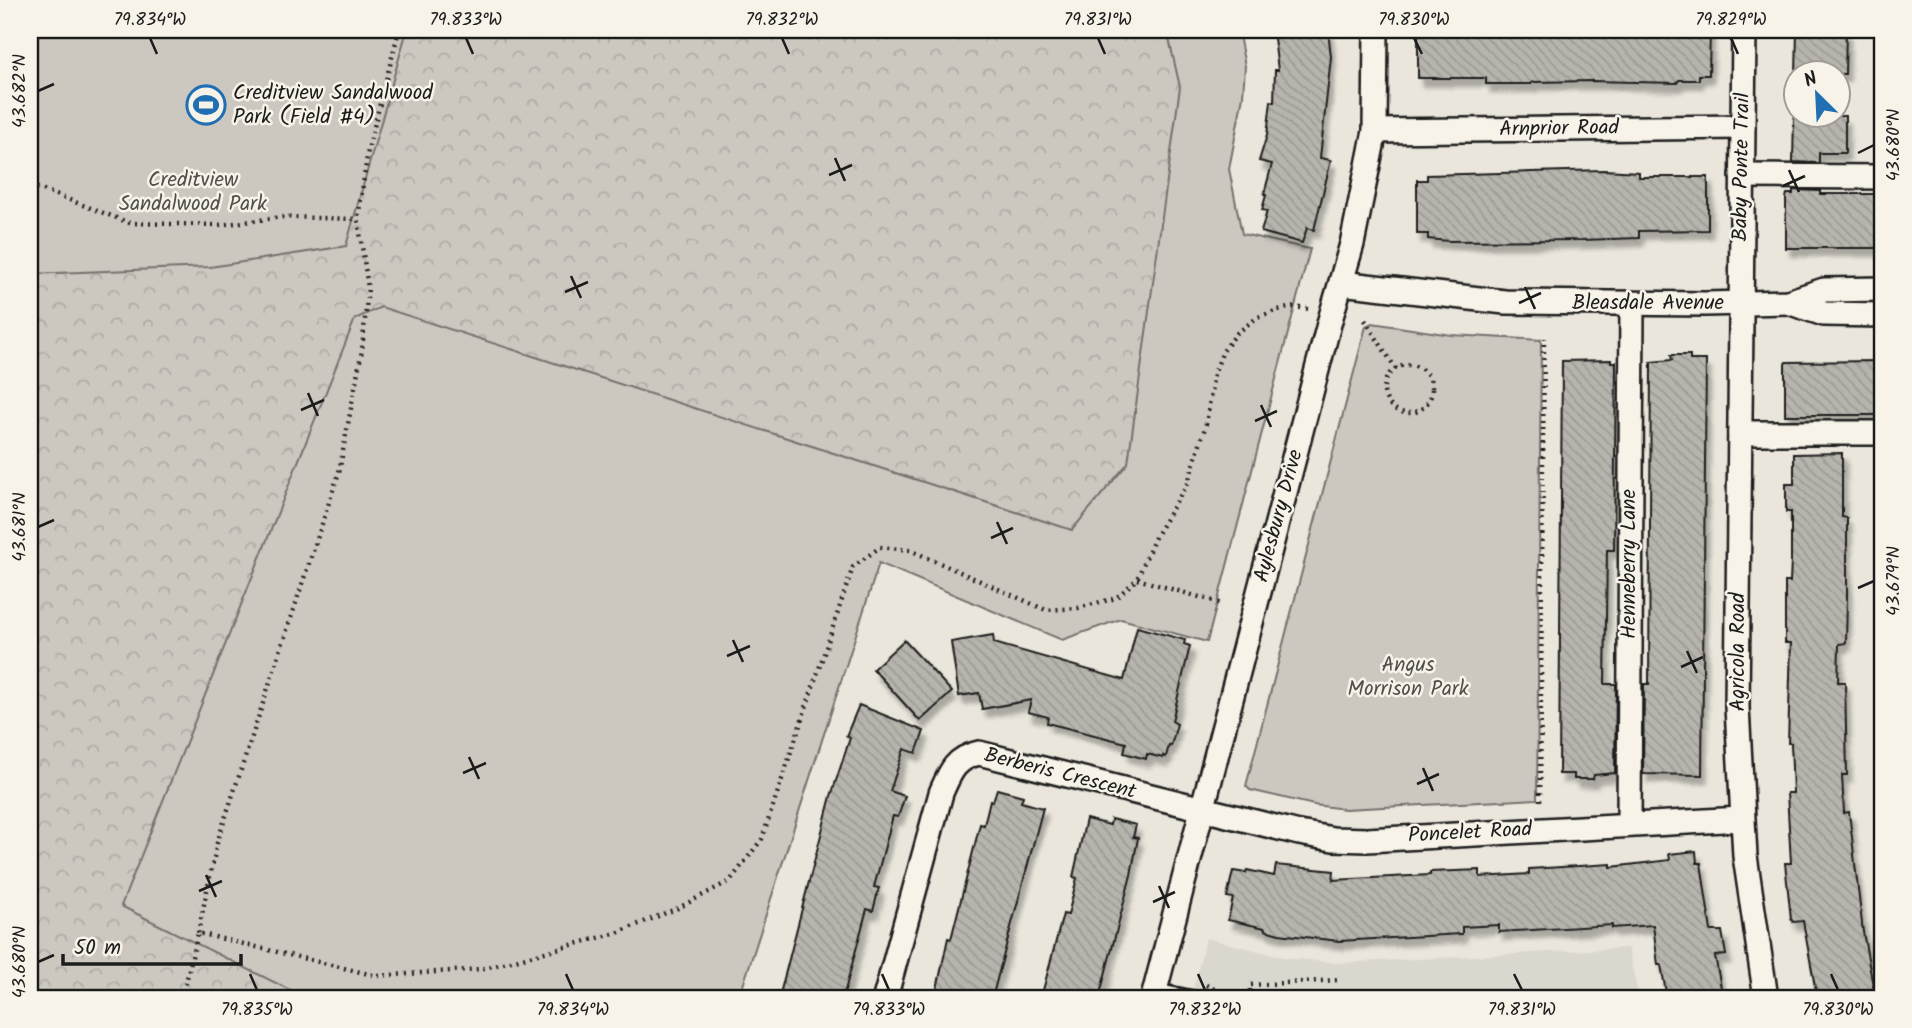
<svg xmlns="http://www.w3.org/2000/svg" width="1912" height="1028" font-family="Kalam,sans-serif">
<defs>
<pattern id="forest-crowns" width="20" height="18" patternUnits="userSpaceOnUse" patternTransform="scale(1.75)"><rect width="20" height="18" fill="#ccc8c0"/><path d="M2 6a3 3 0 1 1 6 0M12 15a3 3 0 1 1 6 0" fill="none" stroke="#afaba4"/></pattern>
<pattern id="building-back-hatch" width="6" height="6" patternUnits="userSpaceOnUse" patternTransform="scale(1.75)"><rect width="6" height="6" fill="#b6b4ac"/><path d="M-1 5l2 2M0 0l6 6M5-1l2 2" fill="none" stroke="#9c9a93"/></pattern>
<filter id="shadow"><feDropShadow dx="4.5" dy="8" stdDeviation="2" flood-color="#0004"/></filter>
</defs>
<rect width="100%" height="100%" fill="#eae6dc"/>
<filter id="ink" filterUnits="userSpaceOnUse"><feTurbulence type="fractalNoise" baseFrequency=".0143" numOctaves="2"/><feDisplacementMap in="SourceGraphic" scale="14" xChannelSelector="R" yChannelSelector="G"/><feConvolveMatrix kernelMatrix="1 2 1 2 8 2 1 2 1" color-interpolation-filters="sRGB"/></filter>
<g filter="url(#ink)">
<path fill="#dad7ce" d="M1206 938 1287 958 1339 963 1628 948 1639 998H1191Z"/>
<g fill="#ccc8c0" stroke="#74726e" stroke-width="2">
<path d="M30 30H1238L1245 66 1243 96 1229 169 1242 234 1310 249 1207 642 1121 619 1062 640 879 563 739 998H30Z"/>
<path d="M1372 323 1451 335 1541 340 1537 799 1345 809 1314 805 1250 790 1246 786 1366 326Z"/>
</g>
<path fill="url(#forest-crowns)" stroke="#74726e" stroke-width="2" d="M407 30H1167L1180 87 1128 463 1072 530 381 307 355 319 121 906 306 998H30V274L210 267 346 246Z"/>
<g fill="url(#building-back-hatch)" stroke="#1c1c1c" stroke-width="2" filter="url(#shadow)">
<path d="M1273 30H1328L1331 57 1320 158 1331 160 1314 230 1307 228 1302 243 1261 232 1267 211 1262 210 1266 195 1264 194 1272 164 1259 161 1267 135 1271 101 1274 102 1275 70H1278Z"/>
<path d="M1418 30H1710L1709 75H1699V80H1679L1677 83 1591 81 1533 82 1531 84H1486V78H1418Z"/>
<path d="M1797 30H1846L1845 74H1796Z"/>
<path d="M1794 116H1845V153H1819V163L1793 162Z"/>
<path d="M1604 170 1639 172V177H1708V230L1639 231V238L1582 240 1449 241 1428 239V234H1417V180H1427V175Z"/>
<path d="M1793 190 1820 191V194H1882V248H1786V198L1787 194H1793Z"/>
<path d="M1671 355H1690V360H1706L1702 775 1643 774 1644 684H1649L1651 362 1672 360Z"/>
<path d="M1611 360V362H1616L1614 550H1607L1605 684H1616L1615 773 1594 775 1593 779H1574V774H1559L1562 361Z"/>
<path d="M1876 361V366H1882V415H1785V364L1786 362Z"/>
<path d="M1842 453V517L1847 518V597L1846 643 1839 644 1838 682H1845L1847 775H1842L1844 813 1849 812 1863 932 1875 996 1861 998H1817L1803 921 1793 922 1791 919 1785 863H1791L1787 793H1793L1791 743H1788L1791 643H1785V582H1790L1791 561V512H1786V484H1794V454Z"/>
<path d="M1137 627 1185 640 1184 644 1190 646 1172 721 1177 724 1171 746 1169 745 1166 757 1163 756V758L1147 754 1146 759 1124 753 1126 743 1047 723 1048 717 1028 712 1031 700 982 709 979 693 959 696 951 642 993 635 994 643 1124 680Z"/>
<path d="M904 640 952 692 920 721 873 669Z"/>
<path d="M859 705 924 731 916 753 904 749 890 791 905 796 898 817 893 816 874 887 879 888 873 911 867 909 843 998H779L831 796 850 738 846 736Z"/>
<path d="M997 789 1023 796 1021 802 1043 808 992 998H935L948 938 951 939 980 824 984 825 990 800 993 801Z"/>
<path d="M1086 819 1110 825 1111 819 1136 825 1133 837 1138 838 1131 875 1099 998H1041L1063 914 1068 915 1077 878 1073 877Z"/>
<path d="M1696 851 1697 863H1701L1711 931H1722L1726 955 1715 956 1723 998H1667L1661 965H1658L1653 925 1612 928V925L1499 932V925L1462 927V934H1461L1339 941 1279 934 1265 930V928L1228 920 1233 898 1227 897 1233 871 1246 873 1247 870 1274 876 1276 865 1334 871 1333 880 1430 875V872L1480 870V877L1529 874V869L1611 864V867L1670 860 1669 854Z"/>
</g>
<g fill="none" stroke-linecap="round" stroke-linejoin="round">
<g stroke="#1c1c1c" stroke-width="18">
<path id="lane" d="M1155 990 1193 998"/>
</g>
<g stroke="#1c1c1c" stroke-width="28">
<g id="street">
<path d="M1744 30 1737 707 1745 856 1766 998"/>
<path d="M1375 131 1743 127"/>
<path d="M1742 176 1882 177"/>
<path d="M1341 283 1505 302 1705 304 1788 302 1824 290 1882 289"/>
<path d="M1788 302 1824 314 1882 315"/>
<path d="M1740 433H1882"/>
<path d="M1629 824 1632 304"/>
<path d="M885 998 941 793C950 772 955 758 979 753L1299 833 1333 839 1367 840 1741 819"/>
<path d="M1153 998 1330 320 1352 244 1375 131 1376 30"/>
</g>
</g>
<g stroke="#1c1c1c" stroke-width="4.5" stroke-dasharray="2 5" stroke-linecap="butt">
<path d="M30 185 130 223 219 225 283 217 358 219"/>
<path d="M1365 320 1396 369"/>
<circle cx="1408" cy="389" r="24"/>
<path d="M1137 579 1220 603"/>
<path d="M1540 801 1544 338"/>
<path d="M198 933 217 843 339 472 362 350 368 288 358 219 368 150 399 30"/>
<path d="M1206 985 1233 998"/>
<path d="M182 998 198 933 377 976 481 969 617 933 678 908 730 881 762 839 853 567 880 547 910 550 1046 610 1078 608 1116 598 1137 579 1156 535 1188 483 1206 424 1214 374 1223 351 1237 333 1258 317 1278 310 1294 307 1309 309"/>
<path d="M1250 998V985L1338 980"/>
</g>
<use href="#lane" stroke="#f7f3e8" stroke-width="12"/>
<use href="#street" stroke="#f7f3e8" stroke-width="23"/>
</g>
</g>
<path fill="none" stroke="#1c1c1c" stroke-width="2.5" d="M150 38 157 54M466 38 473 54M782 38 789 54M1098 38 1105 54M1414 38 1422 54M1731 38 1738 54M38 91 54 84M1858 153 1874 145M835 158 845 181M1789 170 1799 192M829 175 852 165M1783 186 1805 176M571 276 581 298M1525 287 1535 309M565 292 588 282M1519 303 1541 293M308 393 318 416M1261 405 1271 427M301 410 324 400M1255 421 1277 411M997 522 1007 544M38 527 54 520M991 538 1013 528M1858 588 1874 581M733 640 743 662M1687 651 1697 673M727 656 750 646M1681 667 1703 657M469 757 479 779M1423 768 1433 791M463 773 486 763M1417 784 1439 774M206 875 216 897M1159 886 1169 908M199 891 222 881M1153 902 1175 892M38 962 54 955M250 974 257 990M566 974 573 990M882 974 889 990M1198 974 1205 990M1514 974 1522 990M1831 974 1838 990"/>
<defs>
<g id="stadium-ring" transform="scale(2.0125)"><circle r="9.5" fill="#f7f3e8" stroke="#1f6fb2" stroke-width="1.5"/><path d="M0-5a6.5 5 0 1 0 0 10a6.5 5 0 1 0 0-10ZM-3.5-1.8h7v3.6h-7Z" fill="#1f6fb2"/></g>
</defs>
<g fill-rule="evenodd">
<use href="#stadium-ring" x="206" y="105"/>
</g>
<g text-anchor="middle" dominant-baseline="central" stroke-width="5" stroke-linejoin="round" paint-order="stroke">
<g font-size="21" fill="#1c1c1c" stroke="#f7f3e8" text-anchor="start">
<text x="233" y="93">Creditview Sandalwood<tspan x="233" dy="24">Park (Field #4)</tspan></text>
</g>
<g font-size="21" fill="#1c1c1c" stroke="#f7f3e8">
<text transform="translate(1559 129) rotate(-1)">Arnprior Road</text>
<text transform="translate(1742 167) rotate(-89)">Baby Ponte Trail</text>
<text x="1648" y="303">Bleasdale Avenue</text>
<text transform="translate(1279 516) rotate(-75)">Aylesbury Drive</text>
<text transform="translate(1629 564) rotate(-90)">Henneberry Lane</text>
<text transform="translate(1738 652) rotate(-90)">Agricola Road</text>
<text transform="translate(1060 774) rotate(14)">Berberis Crescent</text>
<text transform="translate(1470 833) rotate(-3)">Poncelet Road</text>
</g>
<g font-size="21" fill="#51504d" stroke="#f7f3e8">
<text x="193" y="180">Creditview<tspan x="193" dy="24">Sandalwood Park</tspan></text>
<text x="1408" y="665">Angus<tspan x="1408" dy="24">Morrison Park</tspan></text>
</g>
</g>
<rect width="1912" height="1028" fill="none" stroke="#f7f3e8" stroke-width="77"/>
<g transform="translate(1817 94) rotate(336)"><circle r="33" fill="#f7f3e8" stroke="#9f9d96" stroke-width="2"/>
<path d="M0-5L12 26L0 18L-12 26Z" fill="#1f6fb2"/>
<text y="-10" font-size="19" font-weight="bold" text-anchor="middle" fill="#1c1c1c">N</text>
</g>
<path d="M63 954v10h178v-10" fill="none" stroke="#1c1c1c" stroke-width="3.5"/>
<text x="74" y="954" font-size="21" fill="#1c1c1c" stroke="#f7f3e8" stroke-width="5" paint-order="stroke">50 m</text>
<rect x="38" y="38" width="1836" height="952" fill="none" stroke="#1c1c1c" stroke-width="2.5"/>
<g font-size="18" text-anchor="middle" fill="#1c1c1c">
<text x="150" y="25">79.834°W</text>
<text x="466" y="25">79.833°W</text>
<text x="782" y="25">79.832°W</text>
<text x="1098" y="25">79.831°W</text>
<text x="1414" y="25">79.830°W</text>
<text x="1731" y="25">79.829°W</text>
<text transform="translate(19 91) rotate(-90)" y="6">43.682°N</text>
<text transform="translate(1893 145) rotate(-90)" y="6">43.680°N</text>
<text transform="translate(19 527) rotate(-90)" y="6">43.681°N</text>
<text transform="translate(1893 581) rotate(-90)" y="6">43.679°N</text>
<text transform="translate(19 962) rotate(-90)" y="6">43.680°N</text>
<text x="257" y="1015">79.835°W</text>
<text x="573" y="1015">79.834°W</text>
<text x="889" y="1015">79.833°W</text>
<text x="1205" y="1015">79.832°W</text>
<text x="1522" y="1015">79.831°W</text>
<text x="1838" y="1015">79.830°W</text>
</g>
</svg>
